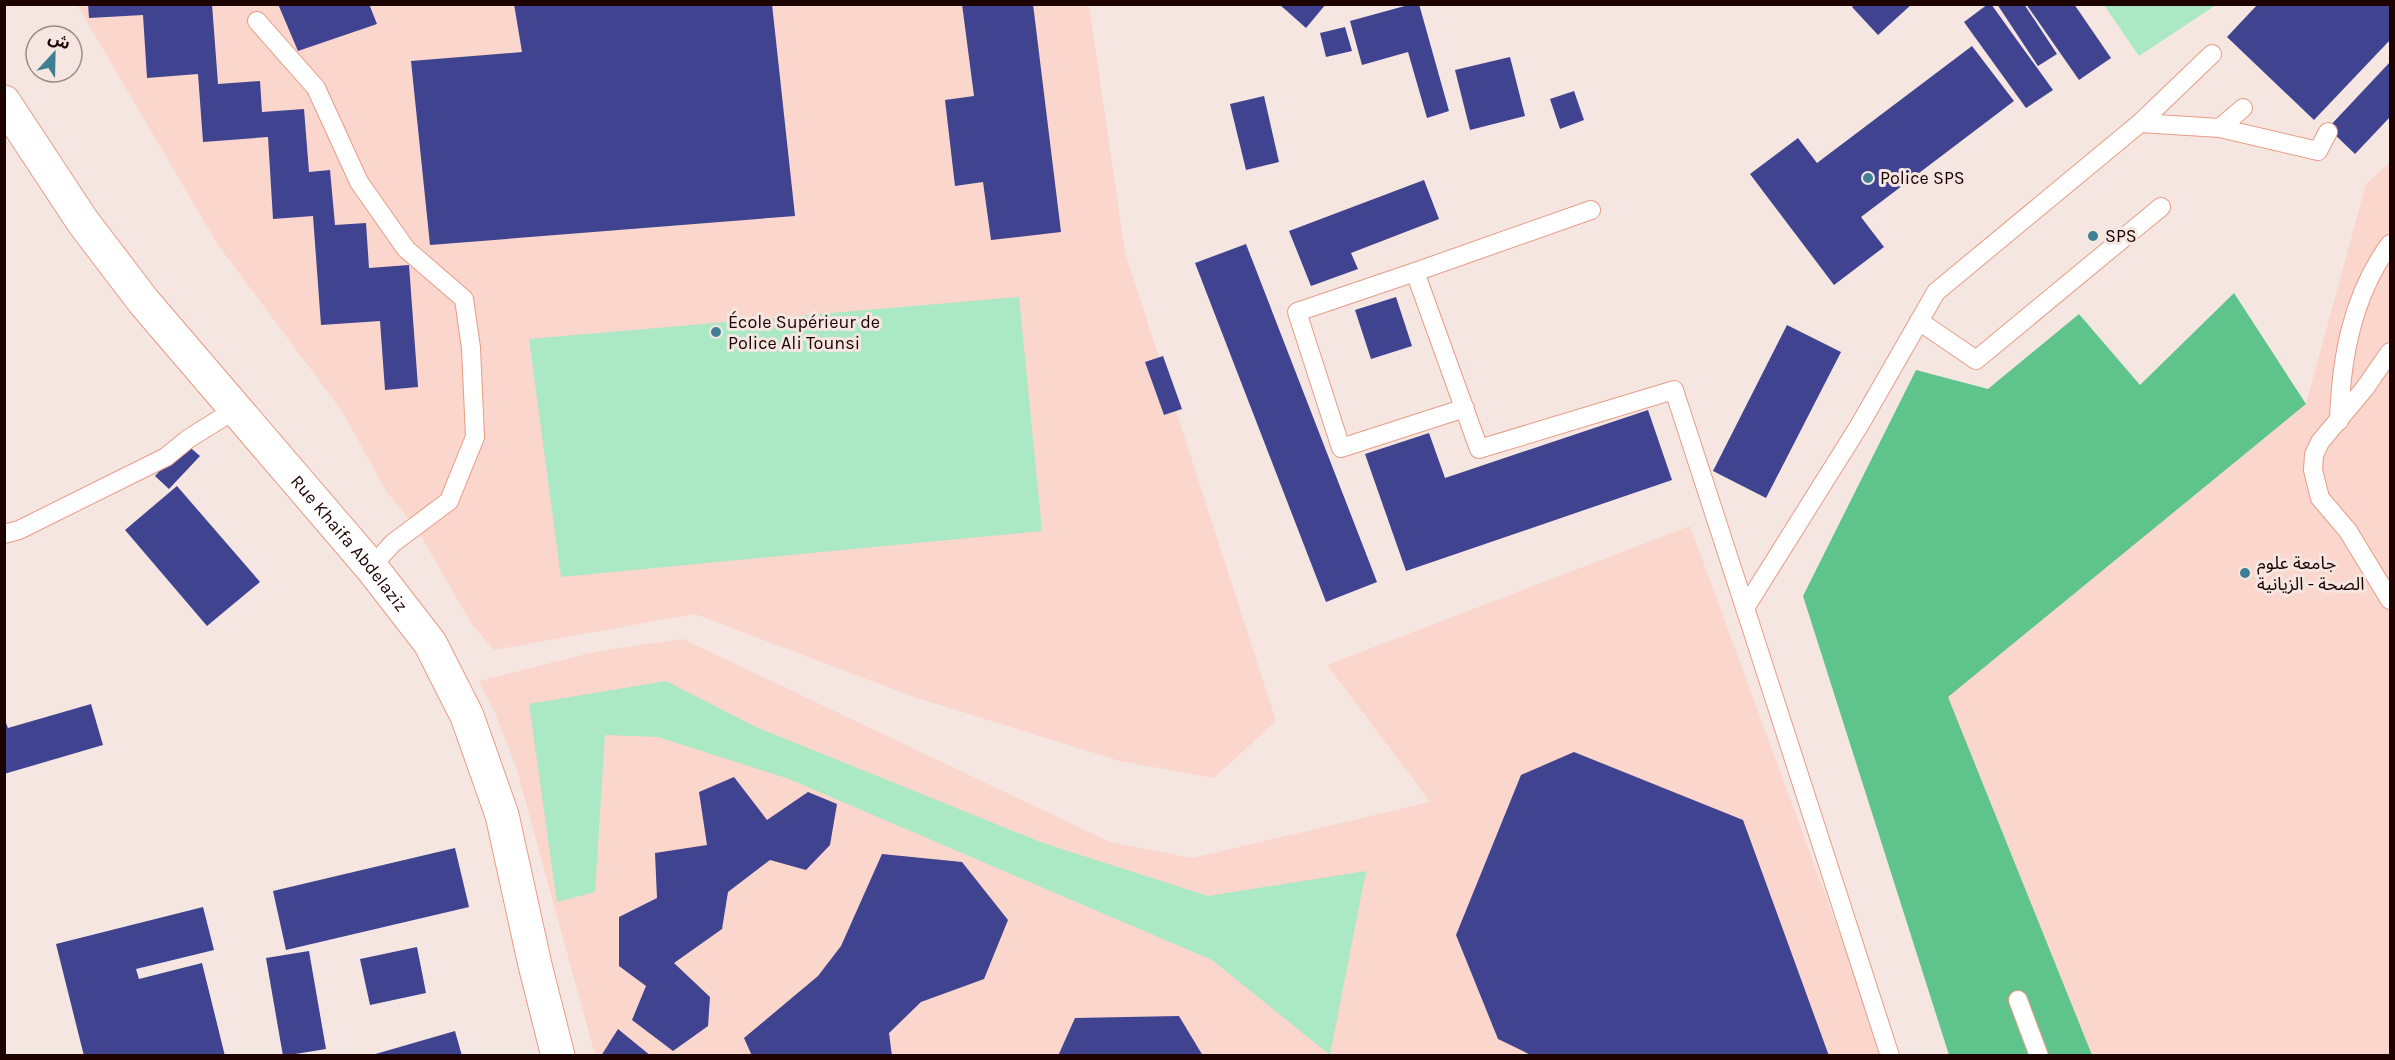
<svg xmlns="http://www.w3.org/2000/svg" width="2395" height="1060" font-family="Karla,'Noto Sans Arabic',sans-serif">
<rect width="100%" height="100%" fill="#f6e6e1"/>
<g fill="#fad6cc">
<path d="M77 5H1089L1125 252 1276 721 1214 778 1120 761 914 697 695 614 494 650 471 623 418 531 386 491 342 411 218 245Z"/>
<path d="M2390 162V1055H2092L1948 697 2306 404 2366 184Z"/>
<path d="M1690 526 1884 1055H595L517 770 495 713 479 681 598 651 683 639 1110 842 1192 858 1430 802 1327 665Z"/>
</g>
<g fill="#aae9c3">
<path d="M2104 5H2216L2139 56Z"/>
<path d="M1019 297 1042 531 561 577 529 339Z"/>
<path d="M666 681 756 727 1043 843 1208 896 1366 871 1330 1055 1212 960 789 779 658 737 605 735 595 892 557 902 529 704Z"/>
</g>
<path fill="#5fc48c" d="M2234 293 2306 404 1948 697 2092 1055H1949L1803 596 1916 370 1988 389 2079 314 2140 385Z"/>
<g fill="#3f4390">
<path d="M88 4H212L218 84 260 81 262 112 304 109 309 172 330 170 335 225 366 223 369 268 409 265 418 387 385 390 380 321 321 325 313 216 273 219 268 137 203 142 198 74 147 78 143 15 89 18Z"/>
<path d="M278 4H369L377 24 298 51Z"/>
<path d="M514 4H772L795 216 430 245 411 61 522 52Z"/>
<path d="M962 4H1033L1061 232 991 240 983 182 955 186 945 100 974 96Z"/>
<path d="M1279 4H1326L1306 28Z"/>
<path d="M1412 4H1419L1449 111 1427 118 1408 52 1362 65 1350 21Z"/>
<path d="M1855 4H1912L1878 35 1852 7Z"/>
<path d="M1988 4H1991L2053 90 2026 108 1964 22Z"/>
<path d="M1997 4H2024L2057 54 2038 66Z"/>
<path d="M2026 4H2074L2111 58 2079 80Z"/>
<path d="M2258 4H2390V40L2314 120 2227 37Z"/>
<path d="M1345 27 1352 51 1326 57 1320 33Z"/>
<path d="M1972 46 2014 101 1861 217 1884 247 1834 285 1750 174 1798 138 1817 163Z"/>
<path d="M1510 57 1525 116 1470 130 1455 70Z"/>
<path d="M2390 62V117L2355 154 2328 128Z"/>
<path d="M1574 91 1584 120 1560 129 1550 99Z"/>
<path d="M1264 96 1279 162 1246 170 1230 104Z"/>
<path d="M1424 180 1439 219 1351 253 1358 269 1311 286 1289 231Z"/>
<path d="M1246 244 1377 582 1326 602 1195 263Z"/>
<path d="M1396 297 1412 346 1371 359 1355 310Z"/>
<path d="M1787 325 1841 352 1766 498 1713 471Z"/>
<path d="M1163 356 1182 409 1164 415 1145 362Z"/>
<path d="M1648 410 1672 480 1406 571 1365 454 1429 433 1445 478Z"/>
<path d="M185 443 200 456 169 489 155 476Z"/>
<path d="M177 486 260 582 207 626 125 530Z"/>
<path d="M91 704 103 745 4 774V718L8 728Z"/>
<path d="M1574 752 1743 820 1829 1056H1533L1498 1039 1456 935 1521 775Z"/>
<path d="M734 777 767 820 808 792 837 804 830 845 806 870 770 860 728 892 722 929 674 963 710 997 708 1026 673 1051 632 1020 646 986 619 966V917L657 898 655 853 707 845 699 792Z"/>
<path d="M455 848 469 907 286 950 273 891Z"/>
<path d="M882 854 962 862 1008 920 984 979 921 1002 889 1033 892 1056H752L744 1038 818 976 841 946Z"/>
<path d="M203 907 214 950 136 969 139 979 202 963 225 1056H84L56 944Z"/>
<path d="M417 947 426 993 370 1005 360 959Z"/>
<path d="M309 951 326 1049 283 1056 266 958Z"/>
<path d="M1179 1016 1203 1056H1058L1075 1018Z"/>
<path d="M618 1029 651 1056H601Z"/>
<path d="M455 1031 462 1056H372V1055Z"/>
</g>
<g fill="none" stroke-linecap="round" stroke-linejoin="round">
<g stroke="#e89c85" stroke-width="20">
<g id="lane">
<path d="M257 21 316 88 359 182 406 249 464 299 471 348 475 437 449 501 393 543 371 567"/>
<path d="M2140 123 2220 128 2243 108"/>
<path d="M2220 128 2318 151 2328 132"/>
<path d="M1591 210 1415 272 1479 449 1674 390 1745 608"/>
<path d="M1415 272 1297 312 1341 448 1465 408"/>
<path d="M1919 321 1976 360 2161 207"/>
<path d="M2390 352 2365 388 2320 442 2314 455 2313 470 2320 498 2348 531 2390 600"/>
<path d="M2339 421C2341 358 2352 296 2390 244"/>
<path d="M4 534 19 530 166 457 188 439 236 409"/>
<path d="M2018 1000 2039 1056"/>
<path d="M1890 1056 1745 608 1859 426 1936 292 2140 123 2212 54"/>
</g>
</g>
<g stroke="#e89c85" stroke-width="35">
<g id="secondary">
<path id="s1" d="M4 102 83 222 144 302 371 567 430 643 467 716 502 815 535 965 558 1056"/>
</g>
</g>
<use href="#lane" stroke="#fff" stroke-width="18"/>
<use href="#secondary" stroke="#fff" stroke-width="33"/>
</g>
<g fill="#3e8091" stroke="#f6e6e1" stroke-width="2">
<circle cx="1868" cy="178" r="6"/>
<circle cx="2093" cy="236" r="6"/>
<circle cx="716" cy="332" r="6"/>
<circle cx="2245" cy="573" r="6"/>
</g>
<g text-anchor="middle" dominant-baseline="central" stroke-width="6" stroke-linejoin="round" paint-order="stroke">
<g font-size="18" fill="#1c0300" stroke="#f6e6e1" text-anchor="start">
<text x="1880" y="178">Police SPS</text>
<text x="2105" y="236">SPS</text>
<text x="728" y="322">École Supérieur de<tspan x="728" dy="21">Police Ali Tounsi</tspan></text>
<text x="2257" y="563">جامعة علوم<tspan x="2257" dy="21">الصحة - الزيانية</tspan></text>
</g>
<g font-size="18" fill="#1c0300" stroke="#f6e6e1">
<text stroke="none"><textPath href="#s1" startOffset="561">Rue Khaifa Abdelaziz</textPath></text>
</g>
</g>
<rect width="2395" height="1060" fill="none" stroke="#1c0300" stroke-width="12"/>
<g transform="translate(54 54) rotate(22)"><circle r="28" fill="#f6e6e1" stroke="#9f8b87" stroke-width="1.5"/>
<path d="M0-4.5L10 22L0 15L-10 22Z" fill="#3e8091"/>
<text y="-9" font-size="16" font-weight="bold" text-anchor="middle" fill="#1c0300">ش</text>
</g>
</svg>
